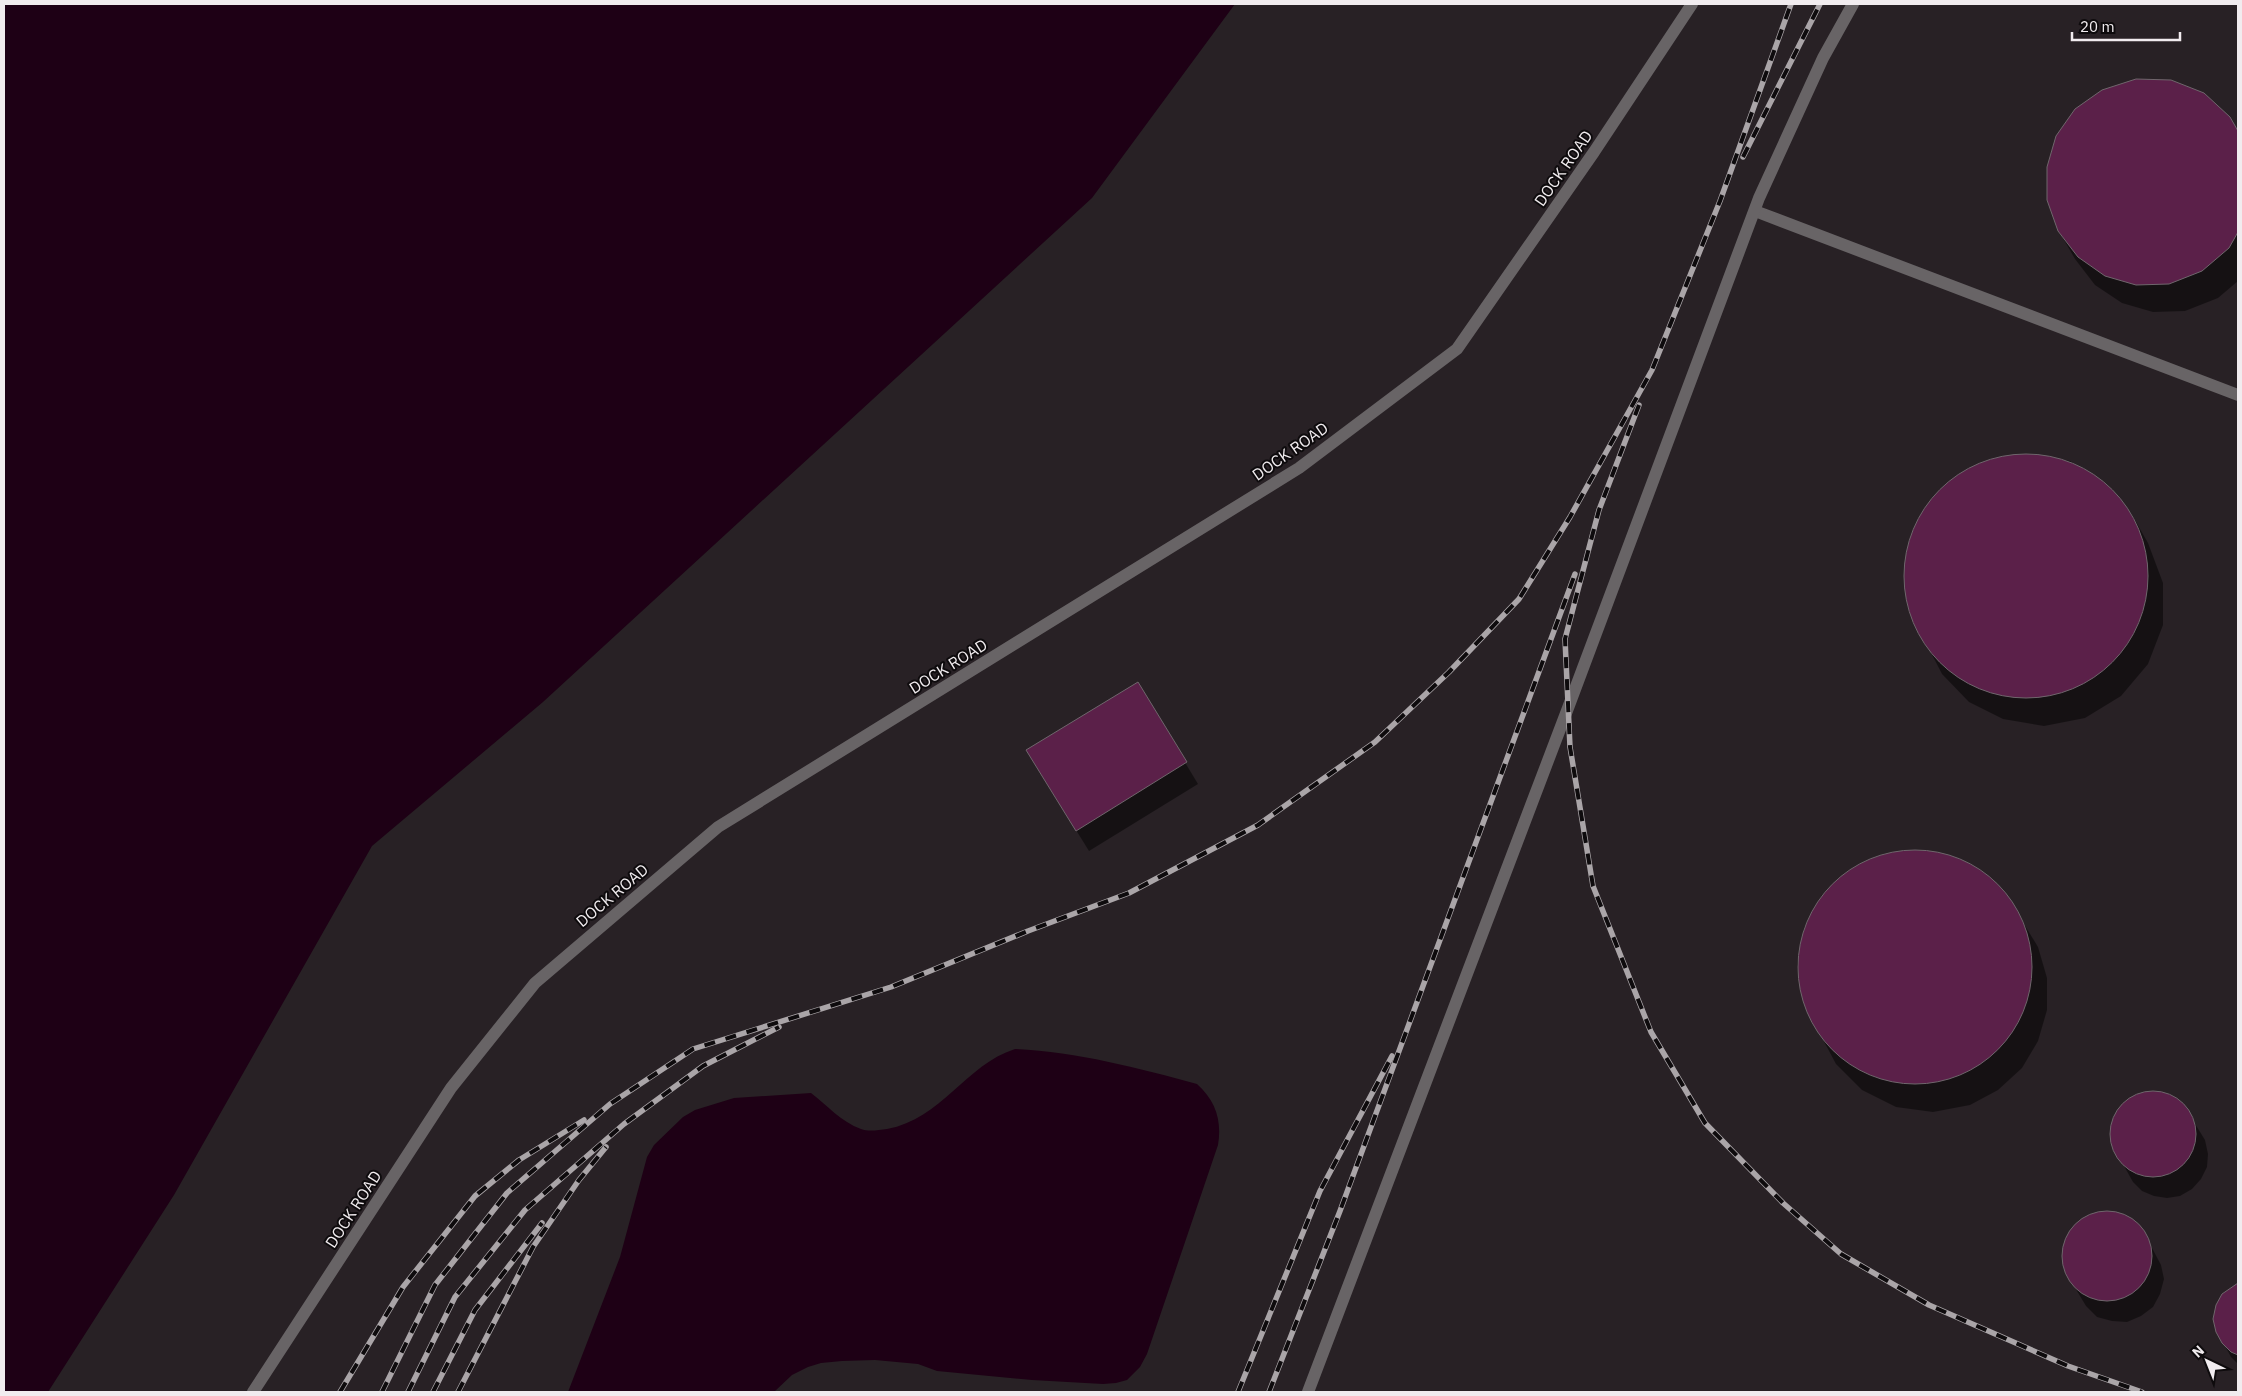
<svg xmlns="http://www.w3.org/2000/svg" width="2242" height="1396" font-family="'IBM Plex Sans',sans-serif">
<rect width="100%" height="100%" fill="#282125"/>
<g fill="#1e0015">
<path d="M4 4H1235L1092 198 543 702 372 846 174 1195 48 1392H4Z"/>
<path d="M1015 1049C1077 1052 1138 1068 1197 1084 1216 1101 1222 1121 1218 1145L1147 1354 1140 1367 1127 1380 1116 1383 1103 1384 1032 1380 937 1371 918 1364 875 1360 842 1361 821 1363 808 1367 792 1375 774 1392H568L620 1257 647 1157 654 1145 683 1117 695 1110 734 1098 811 1093C827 1105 841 1122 861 1129 869 1132 878 1130 887 1129 942 1119 965 1065 1015 1049Z"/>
</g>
<g fill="#0007">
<path d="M2229 118 2238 133V281L2218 298 2185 311 2153 312 2122 303 2095 285 2075 259 2059 231Z"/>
<path d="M2032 454 2070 461 2105 483 2132 515 2148 543 2163 583V625L2148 664 2121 696 2085 718 2044 726 2003 719 1969 702 1942 674 1909 610 1904 573 1911 535 1930 501 1958 475 1993 458Z"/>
<path d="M1137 683 1198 784 1089 851 1040 772Z"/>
<path d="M1920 850 1952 856 1981 870 2004 891 2038 947 2047 978V1010L2038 1041 2022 1068 1998 1090 1970 1105 1933 1112 1896 1107 1862 1090 1836 1064 1803 1002 1797 965 1804 928 1822 895 1849 870 1883 854Z"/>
<path d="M2144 1092H2159L2173 1096 2184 1106 2205 1140 2208 1154 2207 1167 2201 1179 2192 1189 2180 1196 2167 1198 2154 1196 2142 1191 2133 1182 2114 1148 2111 1135 2113 1121 2120 1108 2131 1098Z"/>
<path d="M2107 1212 2121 1215 2133 1221 2143 1231 2161 1265 2164 1279 2160 1294 2153 1307 2141 1316 2127 1322 2112 1321 2097 1317 2086 1306 2065 1271 2063 1256 2065 1243 2072 1230 2081 1221 2094 1214Z"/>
<path d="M2238 1284V1364L2231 1357 2217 1331 2223 1295Z"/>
</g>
<g fill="#5b2049" stroke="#6f666c">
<path d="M2136 79 2171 80 2204 93 2230 117 2238 131V232L2229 248 2202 271 2169 284 2136 285 2105 276 2078 257 2058 231 2047 200V167L2056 136 2075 109 2102 90Z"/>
<circle cx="2026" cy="576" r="122"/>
<path d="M1138 682 1187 762 1076 831 1026 750Z"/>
<circle cx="1915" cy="967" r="117"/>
<circle cx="2153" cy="1134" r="43"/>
<circle cx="2107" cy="1256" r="45"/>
<path d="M2238 1283V1355L2231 1352 2222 1343 2216 1332 2213 1319 2216 1305 2222 1294Z"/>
</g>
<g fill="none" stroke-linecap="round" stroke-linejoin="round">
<g stroke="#686466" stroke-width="12">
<path d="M1755 211 2238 395"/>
<path d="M1308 1392 1568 708 1759 198 1823 58 1853 4"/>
</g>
<path stroke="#686466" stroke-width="12" d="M253 1392 451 1088 535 983 718 827 1299 468 1457 349 1594 152 1692 4"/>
<g stroke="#aaa5a8" stroke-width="5.5">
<g id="rail">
<path d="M1743 157 1820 4"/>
<path d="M1639 405 1599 510 1565 639 1570 747 1593 886 1651 1032 1705 1123 1783 1203 1841 1254 1929 1305 2068 1366 2142 1392"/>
<path d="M340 1392 403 1287 475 1196 519 1160 584 1120"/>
<path d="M382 1392 435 1285 507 1193 610 1104 693 1049 891 987 1028 931 1129 893 1258 825 1375 742 1449 672 1519 599 1570 517 1652 370 1720 201 1791 4"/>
<path d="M408 1392 455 1297 525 1210 624 1124 703 1066 779 1027"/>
<path d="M433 1392 475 1310 542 1223"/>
<path d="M458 1392 533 1247 579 1180 606 1147"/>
<path d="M1238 1392 1320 1191 1392 1056"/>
<path d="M1269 1392 1340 1211 1575 574"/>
</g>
</g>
<use href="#rail" stroke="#0e0b0d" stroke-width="4" stroke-dasharray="11" stroke-linecap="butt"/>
</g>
<g text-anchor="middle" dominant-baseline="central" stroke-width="4" stroke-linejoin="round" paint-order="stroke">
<g font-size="16" fill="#f1ecef" stroke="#0e0b0d">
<text transform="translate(1563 168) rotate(-55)">DOCK ROAD</text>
<text transform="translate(1290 451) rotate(-35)">DOCK ROAD</text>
<text transform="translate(948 666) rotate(-32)">DOCK ROAD</text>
<text transform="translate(612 895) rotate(-40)">DOCK ROAD</text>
<text transform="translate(353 1209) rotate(-57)">DOCK ROAD</text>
</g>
</g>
<rect width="2242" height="1396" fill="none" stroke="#f1ecef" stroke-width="10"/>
<g transform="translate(2207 1361) rotate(317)" stroke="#0e0b0d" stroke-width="4" paint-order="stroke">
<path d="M0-4L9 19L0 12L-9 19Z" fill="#f1ecef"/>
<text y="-8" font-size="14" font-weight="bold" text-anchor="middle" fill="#f1ecef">N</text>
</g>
<path d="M2072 32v8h108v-8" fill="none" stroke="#f1ecef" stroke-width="2.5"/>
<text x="2080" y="32" font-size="15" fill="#f1ecef" stroke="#0e0b0d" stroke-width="4" paint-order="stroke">20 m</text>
</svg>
